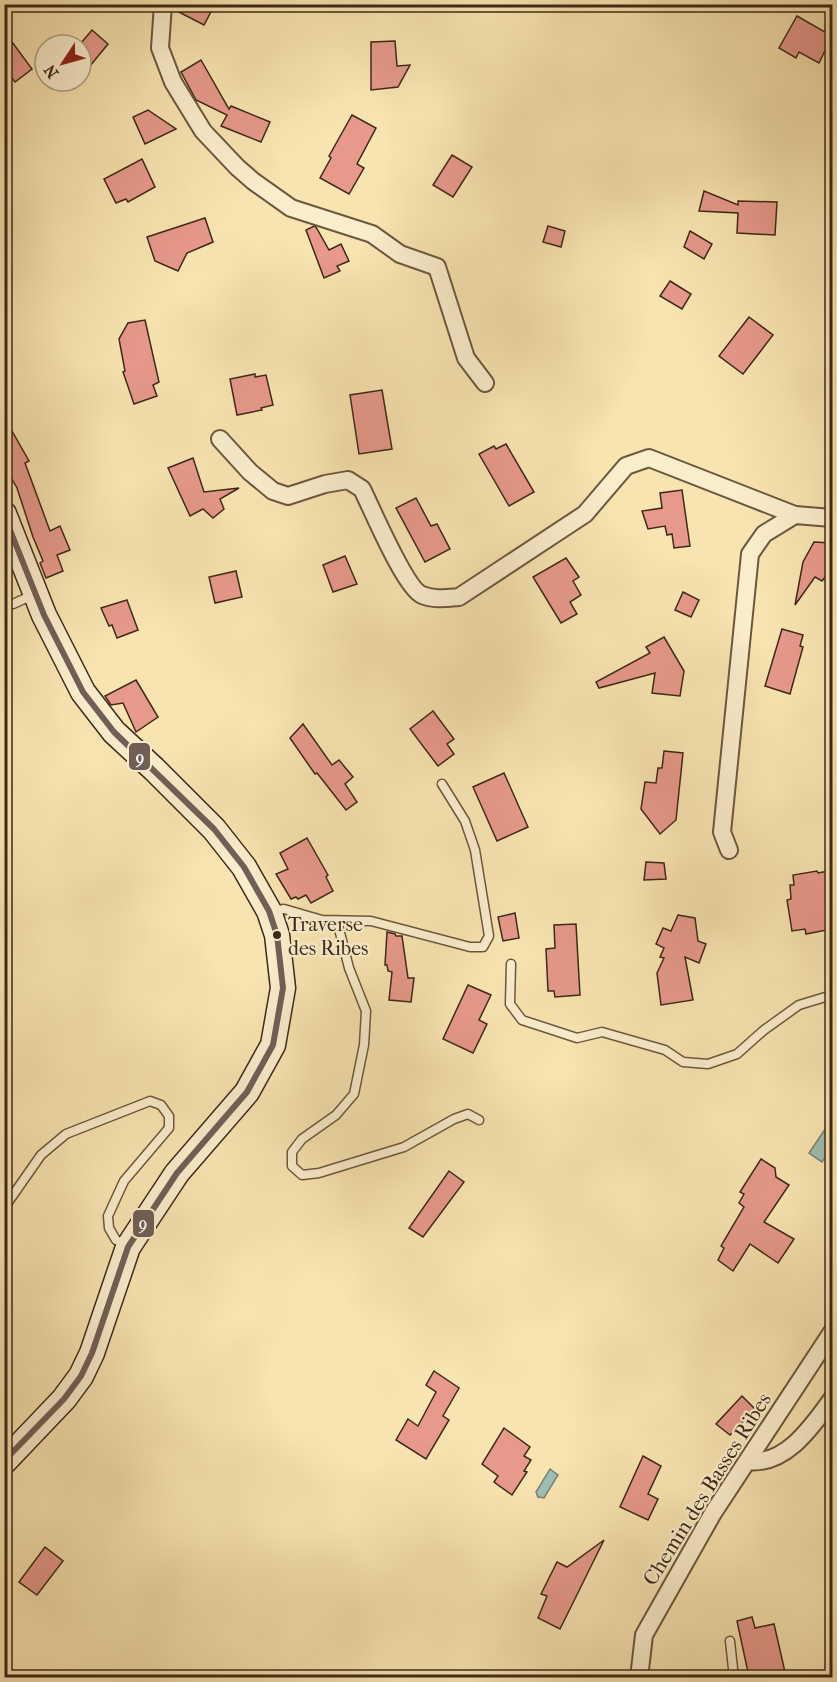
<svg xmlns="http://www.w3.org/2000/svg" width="837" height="1682" font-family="'IM FELL French Canon',serif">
<rect width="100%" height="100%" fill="#f8e4b1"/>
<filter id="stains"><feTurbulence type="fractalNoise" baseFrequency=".00333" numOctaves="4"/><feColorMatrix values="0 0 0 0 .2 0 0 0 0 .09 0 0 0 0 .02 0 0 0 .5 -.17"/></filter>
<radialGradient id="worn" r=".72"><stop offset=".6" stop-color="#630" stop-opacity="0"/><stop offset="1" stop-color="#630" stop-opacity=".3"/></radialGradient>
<g fill="#9ebeb2" stroke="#788274" stroke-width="1.5">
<path d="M832 1119V1147L822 1162 809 1153Z"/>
<path d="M550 1469 558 1475 544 1498 538 1497 536 1492Z"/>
</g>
<g fill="#e7998b" stroke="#3e2818" stroke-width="1.5">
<path d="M173 4H215L204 25 173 9Z"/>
<path d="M797 16 832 36 819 63 799 52 796 58 779 48Z"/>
<path d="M92 30 108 44 81 77V43Z"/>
<path d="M4 31 32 69 15 82 4 68Z"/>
<path d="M395 41 397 66 410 65 398 87 371 90V42Z"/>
<path d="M201 60 229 109 231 106 270 122 261 142 221 126 227 115 196 100 181 72Z"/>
<path d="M148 110 176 129 145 144 133 117Z"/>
<path d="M352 115 376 128 357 164 364 168 349 194 320 178 331 158 329 156Z"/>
<path d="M452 155 472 167 453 197 433 185Z"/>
<path d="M142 159 155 187 128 202 126 199 116 203 104 179Z"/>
<path d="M704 191 738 205V201L777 202 775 235 737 233 738 213 699 211Z"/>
<path d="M205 218 213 242 187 253 178 271 155 261 147 237Z"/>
<path d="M314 226 316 227 329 250 341 244 349 261 337 266 340 271 324 278 306 230Z"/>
<path d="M548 226 565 231 561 247 543 242Z"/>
<path d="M690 231 712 244 704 259 684 247Z"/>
<path d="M670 281 691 294 682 309 660 296Z"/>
<path d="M749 317 773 335 743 374 719 356Z"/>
<path d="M145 320 159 382 153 385 157 396 134 404 123 372 125 371 119 339 128 323Z"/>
<path d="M255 374V377L266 375 273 405 261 408 262 410 237 415 230 379Z"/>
<path d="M382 390 392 449 359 454 350 395Z"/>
<path d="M4 417 29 461 25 463 50 531 60 526 70 550 57 555 63 571 46 578 40 563 43 561 33 537 17 488 4 465Z"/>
<path d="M506 444 534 492 509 506 479 454 494 446 496 449Z"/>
<path d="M193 458 204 492 239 488 220 499 224 509 213 518 203 509 190 516 168 468Z"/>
<path d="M682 490 690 546 674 548 672 534 667 535 665 526 648 529 642 511 662 508 660 493Z"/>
<path d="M416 498 431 526 437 524 450 549 425 562 396 508Z"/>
<path d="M814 542 832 543V568L822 581 815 577 795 605 803 562Z"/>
<path d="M345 556 357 584 333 592 323 565Z"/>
<path d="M566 558 579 577 573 581 581 595 570 602 577 614 561 623 533 577Z"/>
<path d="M236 571 242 597 215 603 209 577Z"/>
<path d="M683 592 699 600 691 617 675 610Z"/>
<path d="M127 600 138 630 117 638 112 625 109 626 101 608Z"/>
<path d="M782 629 803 635 800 646 803 647 790 694 765 686Z"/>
<path d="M664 637 684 671 680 696 652 693 655 673 599 688 596 682 650 653 646 647Z"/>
<path d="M136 680 158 717 136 732 123 703 111 705 105 696Z"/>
<path d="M433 711 454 739 447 744 454 754 438 766 410 729Z"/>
<path d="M303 724 332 765 339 760 353 777 345 784 357 802 346 810 317 773 315 774 290 738Z"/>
<path d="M664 751 683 753 676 820 660 834 641 809 645 782 656 783 658 768H662Z"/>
<path d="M504 773 528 827 497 841 473 787Z"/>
<path d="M307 838 328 875 326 877 333 891 311 903 306 895 298 899 296 897 291 899 276 874 288 869 280 853Z"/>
<path d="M646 862 664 863 666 879 644 880Z"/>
<path d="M817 871 818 873 829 871 832 893V929L806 934 805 929 792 931 787 900 791 899 790 885H794L793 875Z"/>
<path d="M515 913 519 938 503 941 498 917Z"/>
<path d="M678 915 695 918 698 941 706 944 699 963 685 957 693 1000 661 1005 657 973 664 958 660 957 664 948 656 944 663 928 671 931Z"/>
<path d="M576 924 580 995 555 997 554 991H548L546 949 555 948 554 925Z"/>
<path d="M387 932 395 934 396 936H402L408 978H414L411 1002 389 1000 392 972 388 971 387 965H385Z"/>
<path d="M468 985 491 995 479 1020 487 1024 473 1053 443 1039Z"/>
<path d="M761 1159 775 1168 776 1177 789 1185 764 1222 794 1239 778 1263 750 1244 733 1271 718 1260 724 1248 721 1246 744 1207 739 1203 744 1194 740 1192Z"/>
<path d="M449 1171 464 1182 423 1237 409 1228Z"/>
<path d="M434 1371 459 1388 443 1416 449 1420 426 1459 396 1440 408 1419 418 1426 436 1392 426 1385Z"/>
<path d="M742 1396 755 1409 730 1435 716 1424Z"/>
<path d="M504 1428 530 1447 524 1456 531 1460 524 1471 527 1472 512 1495 494 1482 498 1476 482 1464Z"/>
<path d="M643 1456 661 1466 648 1494 658 1499 648 1520 620 1507Z"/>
<path d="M604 1540 560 1629 538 1618 547 1596 541 1594 557 1562 567 1567Z"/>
<path d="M45 1547 63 1561 37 1595 19 1582Z"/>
<path d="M752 1617 755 1628 774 1624 785 1672 779 1674 780 1677H749L737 1621Z"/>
</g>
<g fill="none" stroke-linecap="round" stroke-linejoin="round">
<g stroke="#6c573e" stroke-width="11">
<g id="service">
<path d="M4 605 13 604 35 594"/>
<path d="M272 911 284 909 322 920 371 921 470 947H483L489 936 475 850 465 821 442 784"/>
<path d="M337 921 349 968 366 1011 364 1045 354 1094 336 1115 302 1139 292 1152V1166L302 1175 319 1173 404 1147 454 1119 468 1114 479 1120"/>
<path d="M511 964 510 1004 522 1020 577 1038 602 1032 665 1050 683 1062 708 1064 737 1054 764 1030 799 1005 832 995"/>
<path d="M4 1208 41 1155 66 1134 150 1101 161 1105 169 1116V1128L124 1181 108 1216 109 1228 116 1240 128 1246"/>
<path d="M730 1641 734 1678"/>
<path d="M829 1678 832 1675"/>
</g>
</g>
<g stroke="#6c573e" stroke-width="20">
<g id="minor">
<path d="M163 4 160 48 173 82 203 131 237 167 253 181 291 208 372 234 400 254 437 267 466 358 485 383"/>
<path d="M220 439 250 472 273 491 288 496 325 484 348 480 362 489C372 509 405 588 422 595 434 600 447 598 459 597L585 514 626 466 649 458 795 515"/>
<path d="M729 850 722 832 750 554 764 534 795 515 832 518"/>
<path d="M748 1461C786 1466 813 1425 832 1399"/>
<path d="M639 1678 644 1635 713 1513 832 1332"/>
</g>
</g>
<g stroke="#3e2818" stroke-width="27">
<path id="secondary" d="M4 514 44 615 83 692 114 732 154 769 214 829 244 867 269 911 277 935 283 988 273 1045 247 1092 177 1173 128 1247 92 1353 81 1376 64 1399 4 1462"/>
</g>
<use href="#service" stroke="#faedcc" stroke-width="8"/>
<use href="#minor" stroke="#faedcc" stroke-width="16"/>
<use href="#secondary" stroke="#faedcc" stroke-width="24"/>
<g stroke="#faedcc" stroke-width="10">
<path id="bus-1" d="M4 515 44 615 83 692 114 732 214 829 244 867 269 911 277 935 283 988 273 1045 247 1092 177 1173 128 1247 92 1353 81 1376 64 1399 4 1461"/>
</g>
<use href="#bus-1" stroke="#715e57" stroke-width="6"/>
</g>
<circle fill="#3e2818" stroke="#faedcc" stroke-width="2" cx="277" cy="935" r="5"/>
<g text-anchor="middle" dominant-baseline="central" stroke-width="4.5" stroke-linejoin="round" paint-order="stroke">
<g font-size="20" fill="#3e2818" stroke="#faedcc" text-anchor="start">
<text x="288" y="924">Traverse<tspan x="288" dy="24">des Ribes</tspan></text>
</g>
<g font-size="21" fill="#3e2818" stroke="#faedcc">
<text transform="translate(707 1489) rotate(-58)">Chemin des Basses Ribes</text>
</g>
</g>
<g stroke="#faedcc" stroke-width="2">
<rect x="128" y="742" width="23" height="29" rx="6" fill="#715e57"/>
<rect x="132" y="1209" width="23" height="29" rx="6" fill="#715e57"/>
</g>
<g font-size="16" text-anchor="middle" font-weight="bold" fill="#fff">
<text x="140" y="763">9</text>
<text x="143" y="1229">9</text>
</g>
<rect width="837" height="1682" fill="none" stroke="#f8e4b1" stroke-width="24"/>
<rect x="6" y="6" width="825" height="1670" fill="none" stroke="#3e2818" stroke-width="3"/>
<rect x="12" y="12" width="813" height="1658" fill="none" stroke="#3e2818" stroke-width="1.5"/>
<g transform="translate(63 63) rotate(234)"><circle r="28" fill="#faedcc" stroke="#af9e84" stroke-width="1.5"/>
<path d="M0-4.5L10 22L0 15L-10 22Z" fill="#8f2418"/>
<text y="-9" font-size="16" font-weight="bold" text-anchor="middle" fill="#3e2818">N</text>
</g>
<rect width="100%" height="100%" filter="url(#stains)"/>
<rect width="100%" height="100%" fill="url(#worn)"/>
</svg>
